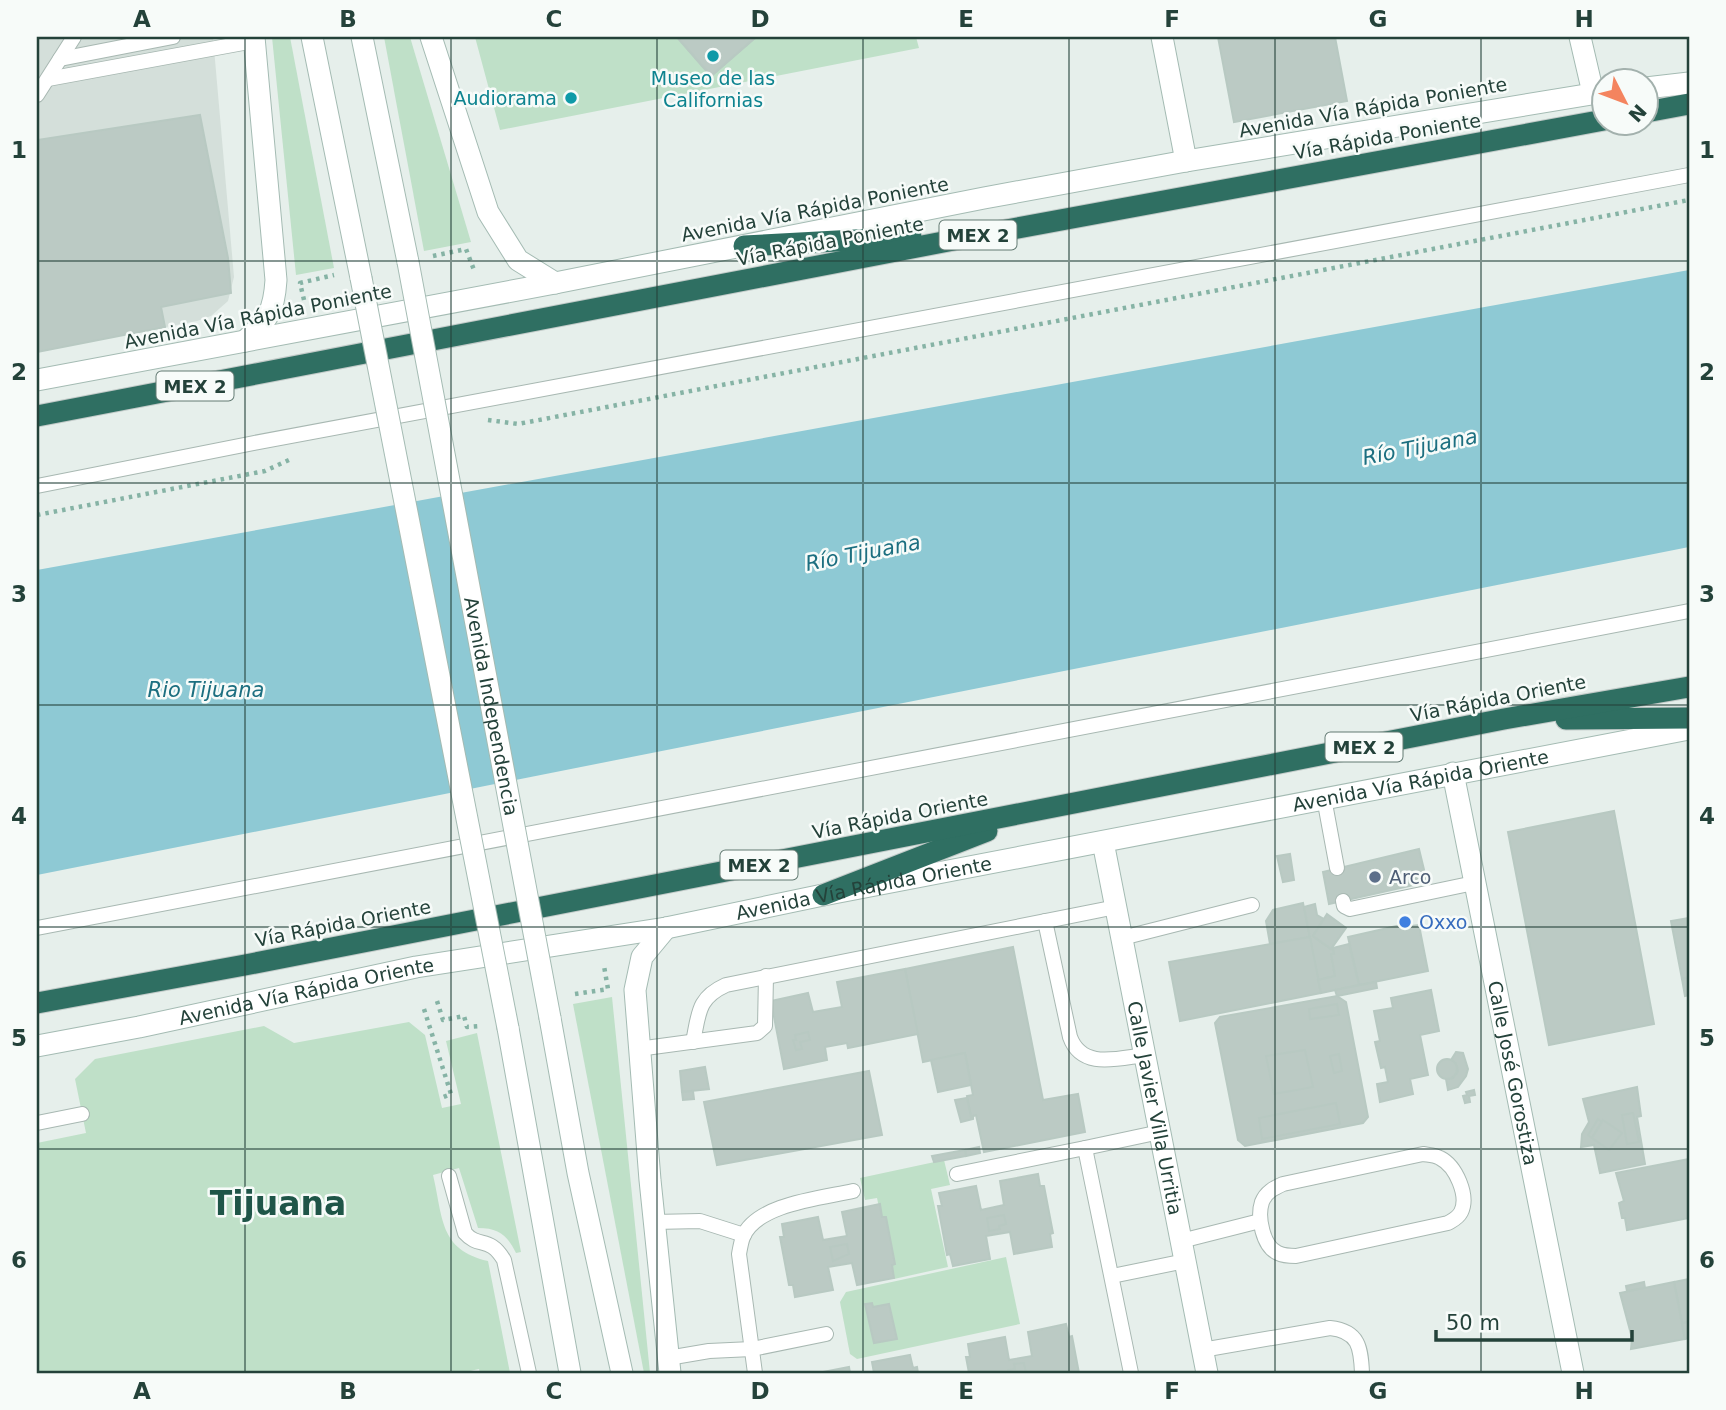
<svg xmlns="http://www.w3.org/2000/svg" width="1726" height="1410" font-family="'DejaVu Sans',sans-serif">
<rect width="100%" height="100%" fill="#e6efeb"/>
<path fill="#d4dfda" d="M37 37H213L234 277 228 301 211 316 197 321 37 352Z"/>
<g fill="#bfe0c8">
<path d="M272 37H290L334 268 296 275Z"/>
<path d="M384 37H410L471 242 424 251Z"/>
<path d="M475 37H677L711 76 756 37H916L919 48 500 130Z"/>
<path d="M612 997 650 1373H644L573 1004Z"/>
<path d="M409 1022 425 1035 442 1108 461 1104 446 1041 477 1033 521 1252 516 1253C507 1235 499 1228 478 1228L459 1168 433 1175C443 1217 439 1250 488 1261L510 1373H480L479 1369 461 1373H37V1143L86 1133 75 1079 95 1059 264 1026 294 1043Z"/>
<path d="M944 1160 950 1185 931 1189 948 1267 894 1279 877 1198 865 1200 860 1178Z"/>
<path d="M1006 1257 1020 1324 857 1359 850 1354 840 1302 846 1292Z"/>
</g>
<path fill="#8ec9d4" d="M1689 270V547L37 875V570Z"/>
<g fill="#bbcac4" stroke="#b8c9c2" stroke-width="2">
<path d="M677 37H756L711 76Z"/>
<path d="M677 37H756L711 76Z"/>
<path d="M1218 37H1335L1347 101 1234 122Z"/>
<path d="M200 115 228 258 231 293 161 307 165 327 37 352V140Z"/>
<path d="M1614 811 1654 1024 1549 1045 1508 832Z"/>
<path d="M1419 849 1427 882 1329 904 1323 872Z"/>
<path d="M1290 854 1294 880 1283 882 1277 856Z"/>
<path d="M1303 903 1310 937 1270 944 1266 921 1273 910Z"/>
<path d="M1315 904 1317 915 1324 919 1313 936 1331 949 1333 948 1334 954H1331L1335 976 1318 980 1304 907Z"/>
<path d="M1327 914 1346 928 1331 949 1313 936Z"/>
<path d="M1689 918V977L1682 979 1671 921Z"/>
<path d="M1410 923 1411 926 1419 925 1428 971 1359 985 1348 937Z"/>
<path d="M1310 937 1321 993 1180 1021 1169 962Z"/>
<path d="M1349 944 1359 985 1321 993 1318 980 1335 976 1331 954H1334L1333 948Z"/>
<path d="M1013 947 1043 1100 1078 1094 1085 1132 984 1152 976 1115 971 1117 967 1096 973 1095 965 1053 923 1062 905 969Z"/>
<path d="M905 969 918 1034 848 1048 847 1043 825 1047 827 1060 784 1069 771 1001 808 993 813 1012 842 1007 837 982Z"/>
<path d="M1689 977V995L1685 996 1682 979Z"/>
<path d="M1376 982 1377 988 1337 996 1335 990Z"/>
<path d="M1431 990 1439 1031 1420 1035 1428 1075 1410 1079 1413 1094 1380 1102 1377 1084 1388 1082 1385 1067 1381 1068 1375 1042 1380 1041 1374 1011 1393 1008 1391 998Z"/>
<path d="M1337 996 1346 1002 1368 1117 1363 1123 1245 1146 1238 1140 1215 1023 1220 1017Z"/>
<path d="M1337 1004 1339 1015 1310 1019 1309 1009Z"/>
<path d="M808 1032 810 1040 800 1042 802 1049 796 1050 793 1040H796L795 1035Z"/>
<path d="M1305 1050 1313 1087 1274 1094 1266 1056Z"/>
<path d="M1456 1052 1463 1053 1468 1069 1466 1076 1458 1087 1448 1090 1446 1079 1453 1078 1458 1071 1456 1064 1451 1060Z"/>
<path d="M965 1053 971 1085 938 1092 931 1060Z"/>
<path d="M1339 1054 1342 1071 1334 1073 1330 1056Z"/>
<circle cx="1447" cy="1069" r="10"/>
<path d="M705 1067 709 1089 682 1092 680 1071Z"/>
<path d="M869 1071 882 1135 717 1165 704 1102Z"/>
<path d="M1637 1087 1641 1116 1637 1117 1645 1164 1600 1173 1594 1145 1581 1147 1582 1134 1589 1122 1583 1099Z"/>
<path d="M1474 1090 1475 1095 1469 1096 1470 1102 1465 1103 1463 1096 1467 1095 1466 1092Z"/>
<path d="M693 1091 694 1099 683 1100 682 1092Z"/>
<path d="M967 1098 971 1117 973 1116V1119L961 1122 955 1100Z"/>
<path d="M1336 1103 1340 1124 1262 1139 1259 1118Z"/>
<path d="M1633 1113 1639 1142 1627 1144 1622 1115Z"/>
<path d="M1598 1119 1602 1122 1592 1138 1588 1135Z"/>
<path d="M1603 1120 1622 1133 1609 1150 1592 1138Z"/>
<path d="M979 1147 980 1153 966 1156 965 1150Z"/>
<path d="M965 1150 966 1156 934 1162 932 1156Z"/>
<path d="M1689 1159V1218L1627 1230 1625 1218H1622L1619 1203 1624 1201 1616 1173Z"/>
<path d="M1038 1174 1040 1186H1044L1053 1233 1050 1234 1052 1247 1014 1254 1010 1232 986 1236 990 1259 953 1266 950 1254 947 1255 938 1206H942L939 1193 976 1186 981 1210 1004 1205 1000 1181Z"/>
<path d="M880 1204 882 1217H886L895 1264 892 1265 894 1278 857 1285 852 1263 828 1267 833 1290 795 1297 793 1285H789L780 1237H784L782 1224 818 1217 823 1240 847 1236 842 1212Z"/>
<path d="M1004 1215 1006 1224 999 1226 1000 1229 989 1231 987 1218Z"/>
<path d="M847 1244 849 1254 833 1261 830 1247Z"/>
<path d="M1689 1279V1322L1682 1323 1674 1282Z"/>
<path d="M1644 1282 1645 1288 1627 1291 1626 1286Z"/>
<path d="M1674 1282 1685 1339 1631 1349 1632 1338 1620 1293Z"/>
<path d="M872 1303 873 1307 889 1304 897 1339 874 1343 865 1304Z"/>
<path d="M1689 1322V1338L1685 1339 1682 1323Z"/>
<path d="M1066 1324 1069 1337 1072 1336 1079 1373H969L966 1357H970L968 1344 1005 1337 1009 1360 1032 1356 1028 1332Z"/>
<path d="M910 1355 913 1368 917 1367 918 1373H874L872 1362Z"/>
<path d="M1024 1363 1026 1373H1008V1370L1015 1369 1014 1364Z"/>
<path d="M849 1367 850 1373H818Z"/>
</g>
<g fill="none" stroke-linecap="round" stroke-linejoin="round">
<g stroke="#a8b8b2" stroke-width="16">
<g id="lane">
<path d="M60 59 173 37"/>
<path d="M48 79 254 41"/>
<path d="M37 95 74 37"/>
<path d="M37 486 254 443 1689 175"/>
<path d="M1324 798 1337 868"/>
<path d="M1343 901 1344 906 1350 909 1474 883"/>
<path d="M1045 921 1070 1037C1082 1070 1118 1058 1145 1055"/>
<path d="M37 928 1689 611"/>
<path d="M1122 938 1252 905"/>
<path d="M693 1042C699 1014 697 998 726 985L1116 907"/>
<path d="M638 1049 757 1033 765 1026 766 976"/>
<path d="M37 1123 82 1114"/>
<path d="M1085 1148 1160 1132"/>
<path d="M1423 1154C1429 1155 1435 1155 1440 1158 1456 1166 1469 1196 1461 1212 1458 1218 1453 1220 1448 1223L1296 1256C1290 1256 1284 1256 1278 1253 1263 1247 1257 1217 1262 1202 1266 1192 1274 1188 1283 1184Z"/>
<path d="M957 1174 1085 1148 1131 1373"/>
<path d="M449 1176 465 1233C479 1249 489 1235 504 1260L529 1373"/>
<path d="M654 1222 700 1221 744 1235"/>
<path d="M1181 1241 1260 1221"/>
<path d="M1112 1276 1185 1261"/>
<path d="M1202 1350 1330 1328C1359 1331 1361 1348 1362 1373"/>
<path d="M668 1358 709 1351 752 1349 826 1334"/>
<path d="M755 1373 739 1254C740 1249 741 1242 743 1237 756 1204 822 1198 853 1191"/>
</g>
</g>
<g stroke="#a4bbb3" stroke-width="23">
<g id="secondary">
<path d="M312 37 361 278"/>
<path d="M362 37 408 262"/>
<path d="M431 37 488 212 518 260 555 283"/>
<path d="M1162 37 1186 161"/>
<path d="M1580 37 1593 93"/>
<path d="M1646 88 1689 83"/>
<path d="M245 341C268 320 274 312 276 280L254 37"/>
<path d="M37 380 555 283 984 198 1186 161 1604 92"/>
<path id="s1" d="M1453 773 1573 1373"/>
<path id="s2" d="M1103 842 1207 1373"/>
<path d="M666 928 642 957 635 990 650 1180 670 1373"/>
<path d="M550 1018 578 1173 622 1373"/>
<path d="M508 1028 570 1373"/>
<path id="s3" d="M37 1046 139 1027 416 967 666 928 823 895 1689 729"/>
</g>
</g>
<g stroke="#c2cac8" stroke-width="23">
<g id="highway">
<path d="M1646 112 1689 104"/>
<path d="M744 246 911 237"/>
<path d="M37 416 990 233 1604 120"/>
<path d="M1566 719 1689 718"/>
<path d="M823 895 987 831"/>
<path d="M37 1003 245 965 1504 719 1689 687"/>
</g>
</g>
<g stroke="#86b3a5" stroke-width="4.5" stroke-dasharray="3.5 5" stroke-linecap="butt">
<path d="M433 256 466 249 474 270"/>
<path d="M304 300 300 283 334 275"/>
<path d="M488 420 518 424 1689 200"/>
<path d="M37 515 265 471 291 459"/>
<path d="M575 994 608 989 604 966"/>
<path d="M437 1001 443 1020 464 1016 467 1027 479 1026"/>
<path d="M424 1009 451 1094 441 1098"/>
</g>
<use href="#lane" stroke="#fff" stroke-width="14"/>
<use href="#secondary" stroke="#fff" stroke-width="21"/>
<use href="#highway" stroke="#2f6f62" stroke-width="21"/>
<g stroke="#a4bbb3" stroke-width="23" stroke-linecap="butt">
<g id="secondary-bridge">
<path id="s4" d="M408 262 550 1018"/>
<path d="M361 278 508 1028"/>
</g>
</g>
<use href="#secondary-bridge" stroke="#fff" stroke-width="21"/>
</g>
<path fill="none" stroke="#24423a" stroke-width="2" stroke-opacity="0.55" d="M245 37V1373M451 37V1373M657 37V1373M863 37V1373M1069 37V1373M1275 37V1373M1481 37V1373M37 261H1689M37 483H1689M37 705H1689M37 927H1689M37 1149H1689"/>
<g fill="#0f9aa8" stroke="#f7fbf9" stroke-width="2.5">
<circle cx="713" cy="56" r="7"/>
<circle cx="571" cy="98" r="7"/>
</g>
<circle fill="#5c6f8a" stroke="#f7fbf9" stroke-width="2.5" cx="1375" cy="877" r="7"/>
<circle fill="#3f7fe0" stroke="#f7fbf9" stroke-width="2.5" cx="1405" cy="922" r="7"/>
<g text-anchor="middle" dominant-baseline="central" stroke-width="5" stroke-linejoin="round" paint-order="stroke">
<g fill="#f7fbf9" stroke="#637a73" stroke-width="2">
<rect x="939.5" y="220.5" width="77" height="29" rx="5"/>
<rect x="156.5" y="371.5" width="77" height="29" rx="5"/>
<rect x="1325.5" y="732.5" width="77" height="29" rx="5"/>
<rect x="720.5" y="850.5" width="77" height="29" rx="5"/>
</g>
<g font-size="18" font-weight="bold" fill="#24423a">
<text x="978" y="235">MEX 2</text>
<text x="195" y="386">MEX 2</text>
<text x="1364" y="747">MEX 2</text>
<text x="759" y="865">MEX 2</text>
</g>
<g font-size="19" fill="#0d838f" stroke="#f7fbf9">
<text x="713" y="78">Museo de las<tspan x="713" dy="22">Californias</tspan></text>
<text x="557" y="98" text-anchor="end">Audiorama</text>
</g>
<g font-size="19" fill="#24423a" stroke="#f7fbf9">
<text transform="translate(1373 107) rotate(-10)">Avenida Vía Rápida Poniente</text>
<text transform="translate(1387 136) rotate(-10)">Vía Rápida Poniente</text>
<text transform="translate(815 209) rotate(-11)">Avenida Vía Rápida Poniente</text>
<text transform="translate(830 241) rotate(-11)">Vía Rápida Poniente</text>
<text transform="translate(258 316) rotate(-11)">Avenida Vía Rápida Poniente</text>
<text transform="translate(1498 698) rotate(-11)">Vía Rápida Oriente</text>
<text stroke="none"><textPath href="#s4" startOffset="452">Avenida Independencia</textPath></text>
<text stroke="none"><textPath href="#s3" startOffset="1409">Avenida Vía Rápida Oriente</textPath></text>
<text transform="translate(900 815) rotate(-11)">Vía Rápida Oriente</text>
<text stroke="none"><textPath href="#s3" startOffset="842">Avenida Vía Rápida Oriente</textPath></text>
<text transform="translate(343 923) rotate(-11)">Vía Rápida Oriente</text>
<text stroke="none"><textPath href="#s3" startOffset="275">Avenida Vía Rápida Oriente</textPath></text>
<text stroke="none"><textPath href="#s1" startOffset="306">Calle José Gorostiza</textPath></text>
<text stroke="none"><textPath href="#s2" startOffset="271">Calle Javier Villa Urritia</textPath></text>
</g>
<g font-size="19" fill="#4e5e75" stroke="#f7fbf9" text-anchor="start">
<text x="1389" y="877">Arco</text>
</g>
<g font-size="19" fill="#366cbe" stroke="#f7fbf9" text-anchor="start">
<text x="1419" y="922">Oxxo</text>
</g>
<g font-size="21" font-style="italic" fill="#1c6f80" stroke="#f7fbf9">
<text transform="translate(1420 447) rotate(-11)">Río Tijuana</text>
<text transform="translate(863 553) rotate(-11)">Río Tijuana</text>
<text x="206" y="690">Rio Tijuana</text>
</g>
<g font-size="33" font-weight="bold" fill="#1f5548" stroke="#f7fbf9">
<text x="278" y="1203">Tijuana</text>
</g>
</g>
<rect width="1726" height="1410" fill="none" stroke="#f7fbf9" stroke-width="77"/>
<g transform="translate(1625 102) rotate(132)"><circle r="33" fill="#f7fbf9" stroke="#a3b1ad" stroke-width="2"/>
<path d="M0-5L12 26L0 18L-12 26Z" fill="#f4845f"/>
<text y="-10" font-size="19" font-weight="bold" text-anchor="middle" fill="#24423a">N</text>
</g>
<path d="M1436 1330v10h196v-10" fill="none" stroke="#24423a" stroke-width="3.5"/>
<text x="1446" y="1330" font-size="21" fill="#24423a" stroke="#f7fbf9" stroke-width="5" paint-order="stroke">50 m</text>
<rect x="38" y="38" width="1650" height="1334" fill="none" stroke="#24423a" stroke-width="2.5"/>
<g font-size="23" text-anchor="middle" font-weight="bold" fill="#24423a">
<text x="142" y="27">A</text>
<text x="348" y="27">B</text>
<text x="554" y="27">C</text>
<text x="760" y="27">D</text>
<text x="966" y="27">E</text>
<text x="1172" y="27">F</text>
<text x="1378" y="27">G</text>
<text x="1584" y="27">H</text>
<text x="19" y="158">1</text>
<text x="1707" y="158">1</text>
<text x="19" y="380">2</text>
<text x="1707" y="380">2</text>
<text x="19" y="602">3</text>
<text x="1707" y="602">3</text>
<text x="19" y="824">4</text>
<text x="1707" y="824">4</text>
<text x="19" y="1046">5</text>
<text x="1707" y="1046">5</text>
<text x="19" y="1268">6</text>
<text x="1707" y="1268">6</text>
<text x="142" y="1399">A</text>
<text x="348" y="1399">B</text>
<text x="554" y="1399">C</text>
<text x="760" y="1399">D</text>
<text x="966" y="1399">E</text>
<text x="1172" y="1399">F</text>
<text x="1378" y="1399">G</text>
<text x="1584" y="1399">H</text>
</g>
</svg>
